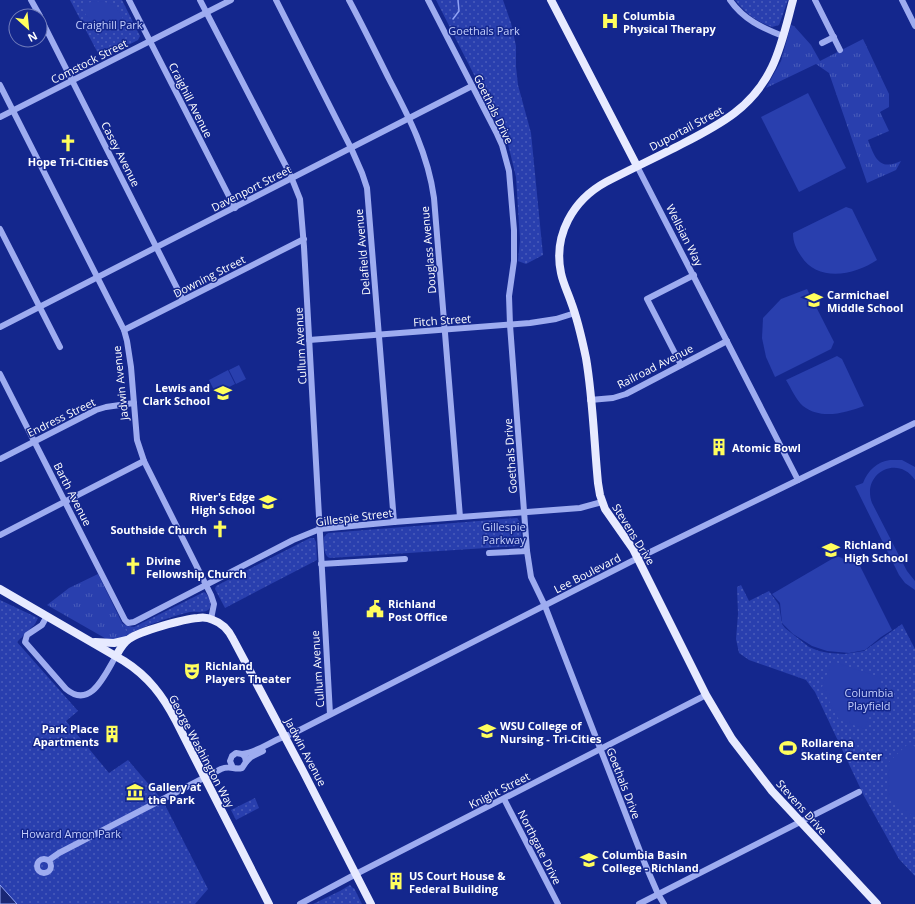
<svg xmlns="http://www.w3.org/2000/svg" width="915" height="904" font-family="'Open Sans',sans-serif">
<defs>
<pattern id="grass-tufts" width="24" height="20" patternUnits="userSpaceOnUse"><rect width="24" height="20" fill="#293fae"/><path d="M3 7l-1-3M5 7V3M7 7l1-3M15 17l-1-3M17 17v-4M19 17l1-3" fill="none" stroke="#495cba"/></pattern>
<pattern id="park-dots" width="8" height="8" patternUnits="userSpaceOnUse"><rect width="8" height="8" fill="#293fae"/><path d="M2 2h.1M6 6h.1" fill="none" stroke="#495cba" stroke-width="1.8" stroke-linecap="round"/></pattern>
</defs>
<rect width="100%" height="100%" fill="#14278d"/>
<g fill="url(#grass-tufts)">
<path d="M791 25 794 26 811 45 820 61 863 39 889 94V107L880 112 889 131 868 140C875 159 880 171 901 161L896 170 867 183 829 73 816 64 766 88 781 61Z"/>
<path d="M98 574 128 635 121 640 110 641 47 605 69 588Z"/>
</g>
<g fill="url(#park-dots)">
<path d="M70 0H122L140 36 138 40 101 59Z"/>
<path d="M436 0H503L511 23 516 46V67L518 85 531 133 543 255 526 264 518 261 520 240 516 177 508 144 497 120Z"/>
<path d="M735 0H788L779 25 772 27C757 22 745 13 735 0Z"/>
<path d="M517 518 520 522 522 541 521 544 518 546 330 558C323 556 324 544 324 537L328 533Z"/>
<path d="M310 538H314L316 542 317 560 225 608 215 589 216 586Z"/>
<path d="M741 585 749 601 769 591 779 605 782 624 785 628 809 647 819 651 829 653 844 654 864 651 902 624 915 649V876L899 859 864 796 815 692 806 680 749 660 739 653 736 639 738 614 737 587Z"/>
<path d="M204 592C209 595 211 603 210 608 206 614 197 611 190 612 173 616 143 626 128 635L122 623 127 626 134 627Z"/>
<path d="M0 600 38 618 35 624 17 642 78 711 66 721 109 773 128 760 163 801 208 889 195 904H17L0 885Z"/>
<path d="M255 798 259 808 236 820 231 810Z"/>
<path d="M350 885 353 888H354L362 904H313L340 891Z"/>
</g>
<g fill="#293fae">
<path d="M95 1C114 2 116 6 125 22L97 33 80 5Z"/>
<path d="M808 93 846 168 799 192 761 117Z"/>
<path d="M846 207 852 209 877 260C855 275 818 283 801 256 796 249 793 242 793 233Z"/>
<path d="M807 289 834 342 831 349 775 377 766 357 762 338 763 318 781 299Z"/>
<path d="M837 356 842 359 864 406C845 413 821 420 803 406 796 400 791 388 786 380Z"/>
<path d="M239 365 246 379 236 384 229 370Z"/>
<path d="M228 370 235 384 216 394 209 380Z"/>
<path d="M890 460H902L915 467V480C898 454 861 473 872 503L907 571 915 581V590L905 583 899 575 855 486 863 483C868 470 877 462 890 460Z"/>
<path d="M837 556 860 566 892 630 881 637 865 650 849 653 827 651 812 646 793 634 782 623 780 603 772 594Z"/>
<path d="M832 661 879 677 881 682 865 729 839 720 822 687Z"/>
<path d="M910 742 915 747V811L908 817 888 798 889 762Z"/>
</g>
<path fill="#192775" stroke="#90a2f4" d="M0 885 17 904H0Z"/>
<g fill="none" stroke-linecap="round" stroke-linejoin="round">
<path stroke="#90a2f4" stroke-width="1.5" d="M453 19 459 11 458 0"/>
<g stroke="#9eacf0" stroke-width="6">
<path d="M31 0 40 16"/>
<path d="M129 0 235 208"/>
<path d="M200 0 290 174 300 199 304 247 330 714"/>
<path d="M276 0 351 148 362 173 367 188 394 522"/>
<path d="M349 0C363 26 376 53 389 79 409 117 428 154 434 198L460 517"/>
<path d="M428 0 497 134 502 145 509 171 514 230V261L509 296 510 325 527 551 531 577 545 606 645 864 658 894 664 904"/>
<path d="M730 0C743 19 762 28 783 36"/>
<path d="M815 0 840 50"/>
<path d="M902 0 915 26"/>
<path d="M40 17 183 300"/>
<path d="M822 43 834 37"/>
<path d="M0 85 124 330 127 341 131 367 137 440 144 461 211 595 214 604 211 619"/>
<path d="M0 117 231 0"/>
<path d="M637 166 798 480"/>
<path d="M0 229 60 347"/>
<path d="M0 327 472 86"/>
<path d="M124 330 304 239"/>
<path d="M309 340 530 323 556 319 575 313"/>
<path d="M681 365 647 299 694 275"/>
<path d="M0 374 125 620 128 623 134 622 293 540 320 529 394 522 580 508 602 502"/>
<path d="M590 400 613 398 626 394 727 341"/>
<path d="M0 459 96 410 106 407 134 403"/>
<path d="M0 535 144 461"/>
<path d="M489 553 527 551"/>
<path d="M321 564 405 559"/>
<path d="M47 616 42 625 27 635 25 642 66 689C91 710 105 674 116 656"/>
<path d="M242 754C260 752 274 738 292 734L638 558 915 423"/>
<path d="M246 762 251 757 263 751"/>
<path d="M504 799 558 904"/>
<circle cx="44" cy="866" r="7"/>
<path d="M49 860 59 853 221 769C230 765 234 770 242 768L246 762 245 757 242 754 236 753 232 756 230 761 233 768"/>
<path d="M300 904 356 874 706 695"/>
<path d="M639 904 859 792"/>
</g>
<g stroke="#e7eaff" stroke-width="8">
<path d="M551 0 637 166"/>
<path d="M793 0C787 22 782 46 772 67 753 107 721 124 682 144 657 157 631 169 606 182 573 200 553 235 561 273 563 283 568 293 571 302 578 320 582 339 586 358 593 399 594 442 598 483L600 495 605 509 633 549 706 695 732 739 772 791 877 904"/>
<path d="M0 589 124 661C148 676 163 696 176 721L269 904"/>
<path d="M95 642 114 643 127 640"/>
<path d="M116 656C120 649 123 643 129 639 140 631 184 619 198 618 203 617 209 618 213 620 222 623 229 631 233 639L303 771 371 904"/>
</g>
</g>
<defs>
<g id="hospital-bare" transform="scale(1.38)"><path d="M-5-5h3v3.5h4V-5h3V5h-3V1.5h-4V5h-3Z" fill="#fffe5d" stroke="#14278d" stroke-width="2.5" paint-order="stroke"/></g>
<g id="church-bare" transform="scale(1.38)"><path d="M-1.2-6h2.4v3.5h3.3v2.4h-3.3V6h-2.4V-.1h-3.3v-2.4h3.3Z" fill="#fffe5d" stroke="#14278d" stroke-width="2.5" paint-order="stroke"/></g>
<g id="school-bare" transform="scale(1.38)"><path d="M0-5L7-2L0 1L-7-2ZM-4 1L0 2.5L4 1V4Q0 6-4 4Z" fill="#fffe5d" stroke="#14278d" stroke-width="2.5" paint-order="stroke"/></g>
<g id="building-bare" transform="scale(1.38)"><path d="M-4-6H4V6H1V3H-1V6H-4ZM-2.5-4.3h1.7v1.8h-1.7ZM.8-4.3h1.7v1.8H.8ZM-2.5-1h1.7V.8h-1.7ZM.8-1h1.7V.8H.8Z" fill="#fffe5d" stroke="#14278d" stroke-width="2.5" paint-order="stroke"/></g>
<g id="civic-bare" transform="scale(1.38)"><path d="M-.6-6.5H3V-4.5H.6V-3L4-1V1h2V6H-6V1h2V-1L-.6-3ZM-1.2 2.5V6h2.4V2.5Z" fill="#fffe5d" stroke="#14278d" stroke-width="2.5" paint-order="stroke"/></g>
<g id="theatre-bare" transform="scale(1.38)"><path d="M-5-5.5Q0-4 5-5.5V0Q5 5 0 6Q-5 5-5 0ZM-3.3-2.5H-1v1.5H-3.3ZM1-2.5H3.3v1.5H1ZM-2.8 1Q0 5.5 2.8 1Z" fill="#fffe5d" stroke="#14278d" stroke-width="2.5" paint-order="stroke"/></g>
<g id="university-bare" transform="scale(1.38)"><path d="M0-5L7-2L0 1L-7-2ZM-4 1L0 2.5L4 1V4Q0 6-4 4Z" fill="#fffe5d" stroke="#14278d" stroke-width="2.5" paint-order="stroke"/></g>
<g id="stadium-bare" transform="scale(1.38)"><path d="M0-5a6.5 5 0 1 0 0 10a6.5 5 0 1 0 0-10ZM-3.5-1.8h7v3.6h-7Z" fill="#fffe5d" stroke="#14278d" stroke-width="2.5" paint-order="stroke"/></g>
<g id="museum-bare" transform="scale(1.38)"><path d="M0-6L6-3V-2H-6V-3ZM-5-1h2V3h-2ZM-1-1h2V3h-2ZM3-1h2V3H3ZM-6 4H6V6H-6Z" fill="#fffe5d" stroke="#14278d" stroke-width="2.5" paint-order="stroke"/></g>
</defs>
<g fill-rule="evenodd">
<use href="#hospital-bare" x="610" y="21"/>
<use href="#church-bare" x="68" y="143"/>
<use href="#school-bare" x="814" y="300"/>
<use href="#school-bare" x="223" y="393"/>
<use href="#building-bare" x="719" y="447"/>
<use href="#school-bare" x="268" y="502"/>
<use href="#church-bare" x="220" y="529"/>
<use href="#school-bare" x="831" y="550"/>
<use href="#church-bare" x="133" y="566"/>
<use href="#civic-bare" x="375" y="609"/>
<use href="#theatre-bare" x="192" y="671"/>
<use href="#university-bare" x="487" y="731"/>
<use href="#building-bare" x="112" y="734"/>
<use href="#stadium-bare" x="788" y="748"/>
<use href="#museum-bare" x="135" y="792"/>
<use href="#university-bare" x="589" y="860"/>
<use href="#building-bare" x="396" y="881"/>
</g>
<g text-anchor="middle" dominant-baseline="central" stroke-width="3" stroke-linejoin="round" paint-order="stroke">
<g font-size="11" font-weight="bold" fill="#fff" stroke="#14278d" text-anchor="start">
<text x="623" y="15">Columbia<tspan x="623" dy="13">Physical Therapy</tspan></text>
<text x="68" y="161" text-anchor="middle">Hope Tri-Cities</text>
<text x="827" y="294">Carmichael<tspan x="827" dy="13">Middle School</tspan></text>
<text x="210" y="387" text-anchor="end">Lewis and<tspan x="210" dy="13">Clark School</tspan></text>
<text x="732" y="447">Atomic Bowl</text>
<text x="255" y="496" text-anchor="end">River's Edge<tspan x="255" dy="13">High School</tspan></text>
<text x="207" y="529" text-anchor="end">Southside Church</text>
<text x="844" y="544">Richland<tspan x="844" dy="13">High School</tspan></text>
<text x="146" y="560">Divine<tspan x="146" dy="13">Fellowship Church</tspan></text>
<text x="388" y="603">Richland<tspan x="388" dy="13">Post Office</tspan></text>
<text x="205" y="665">Richland<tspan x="205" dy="13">Players Theater</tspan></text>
<text x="500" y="725">WSU College of<tspan x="500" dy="13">Nursing - Tri-Cities</tspan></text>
<text x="99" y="728" text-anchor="end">Park Place<tspan x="99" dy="13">Apartments</tspan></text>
<text x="801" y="742">Rollarena<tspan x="801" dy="13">Skating Center</tspan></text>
<text x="148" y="786">Gallery at<tspan x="148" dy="13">the Park</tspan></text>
<text x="602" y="854">Columbia Basin<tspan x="602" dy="13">College - Richland</tspan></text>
<text x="409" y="875">US Court House &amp;<tspan x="409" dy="13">Federal Building</tspan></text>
</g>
<g font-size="11" fill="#c4cefc" stroke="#14278d">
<text x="109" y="24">Craighill Park</text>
<text x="484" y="30">Goethals Park</text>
<text x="504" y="526">Gillespie<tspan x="504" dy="13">Parkway</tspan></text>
<text x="869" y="692">Columbia<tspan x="869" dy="13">Playfield</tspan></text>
<text x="71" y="833">Howard Amon Park</text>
</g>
<g font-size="11" fill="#fff" stroke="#14278d">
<text transform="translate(89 61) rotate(-27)">Comstock Street</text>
<text transform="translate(191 100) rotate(63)">Craighill Avenue</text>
<text transform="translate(494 109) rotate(64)">Goethals Drive</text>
<text transform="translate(686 128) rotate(-28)">Duportail Street</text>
<text transform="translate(121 154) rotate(63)">Casey Avenue</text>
<text transform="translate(251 188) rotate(-27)">Davenport Street</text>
<text transform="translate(685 235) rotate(63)">Wellsian Way</text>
<text transform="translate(428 250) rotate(-95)">Douglass Avenue</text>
<text transform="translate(362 252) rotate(-95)">Delafield Avenue</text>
<text transform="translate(209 276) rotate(-27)">Downing Street</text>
<text transform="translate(442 320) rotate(-4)">Fitch Street</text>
<text transform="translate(300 346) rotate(-93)">Cullum Avenue</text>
<text transform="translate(655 366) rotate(-27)">Railroad Avenue</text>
<text transform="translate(120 383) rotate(-96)">Jadwin Avenue</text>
<text transform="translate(61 417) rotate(-26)">Endress Street</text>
<text transform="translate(510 456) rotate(-94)">Goethals Drive</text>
<text transform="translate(73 494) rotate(63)">Barth Avenue</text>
<text transform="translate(354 517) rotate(-7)">Gillespie Street</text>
<text transform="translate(634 534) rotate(58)">Stevens Drive</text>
<text transform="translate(587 573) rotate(-27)">Lee Boulevard</text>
<text transform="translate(317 669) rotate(-94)">Cullum Avenue</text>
<text transform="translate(202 751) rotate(62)">George Washington Way</text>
<text transform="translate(306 752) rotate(62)">Jadwin Avenue</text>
<text transform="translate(624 783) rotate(69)">Goethals Drive</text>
<text transform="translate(499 790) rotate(-27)">Knight Street</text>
<text transform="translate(802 807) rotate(48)">Stevens Drive</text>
<text transform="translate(540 847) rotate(63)">Northgate Drive</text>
</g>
</g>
<g transform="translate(28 28) rotate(153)"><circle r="19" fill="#14278d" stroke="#727dbb"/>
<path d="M0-3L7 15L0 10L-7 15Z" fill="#fffe5d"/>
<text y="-6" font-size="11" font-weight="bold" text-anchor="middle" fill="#ffffff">N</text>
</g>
</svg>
